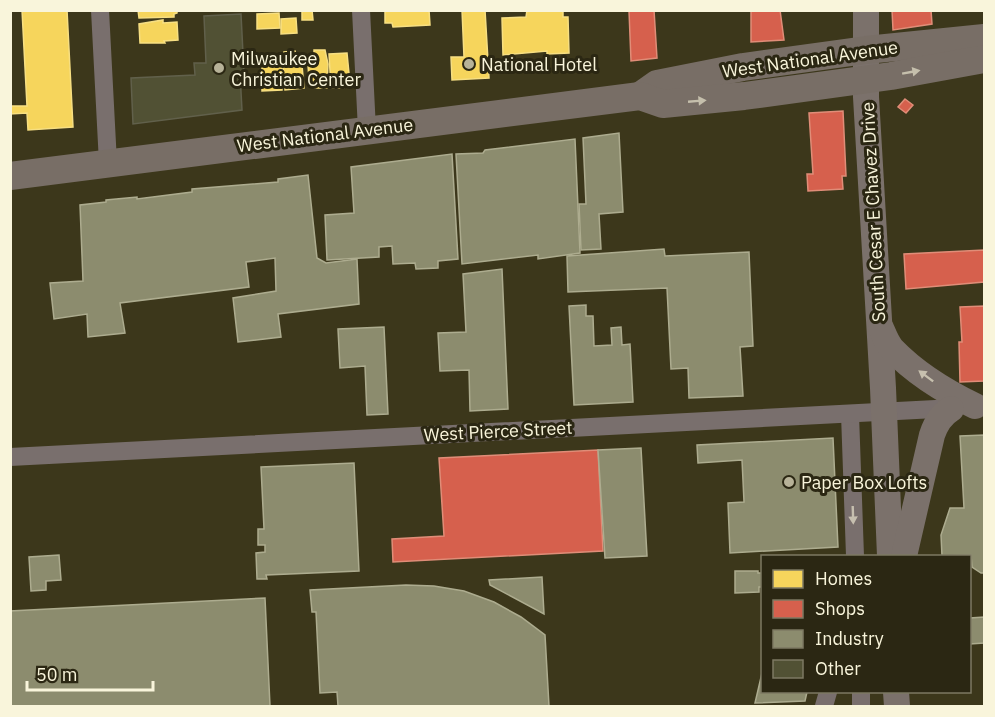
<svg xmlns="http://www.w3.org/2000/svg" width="995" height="717" font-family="'IBM Plex Sans',sans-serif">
<rect width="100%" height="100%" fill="#3c371b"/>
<g fill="#f6d55c" stroke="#f7df82" stroke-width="1.5">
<path d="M22 10H67L73 127 28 130 27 113 10 114V106H27Z"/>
<path d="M138 10H177V13L174 14V17L139 18Z"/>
<path d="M312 10 313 20H302V11Z"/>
<path d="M385 10H429L430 25 393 27 392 23H385Z"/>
<path d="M462 10H485L489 78 452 80 451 57H464Z"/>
<path d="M527 10H563V17H568L569 53 547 54V51L503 55 502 18 526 17Z"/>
<path d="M279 13 280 28 257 29V14Z"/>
<path d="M296 18 297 33 281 34V19Z"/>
<path d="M163 20V23L177 22 178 40 164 41 165 43H140L139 24Z"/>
<path d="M314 50H325L328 64 327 88H314L313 80H309L308 65H311L310 55H314Z"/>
<path d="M295 51 296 56 299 55 300 65H302L304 88 285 90 283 66H285L284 52Z"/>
<path d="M347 53 350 84 344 85V88H331L329 54Z"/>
<path d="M282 57V90L262 91V58Z"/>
</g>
<g fill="#d6604d" stroke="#e08d78" stroke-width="1.5">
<path d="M654 10 657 58 631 61 629 11Z"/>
<path d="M751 10H780L784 40 751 42Z"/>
<path d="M892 10H931L932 24 893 30Z"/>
<path d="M905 99 913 105 906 113 898 107Z"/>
<path d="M843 111 846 176H842L843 189 808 191 807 174H813L809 113Z"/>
<path d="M984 250V282L906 289 904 254Z"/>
<path d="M984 306V381L960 382 959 342H962L960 307Z"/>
<path d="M598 450 603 551 393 562 392 539 444 536 439 458Z"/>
</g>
<g fill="#8c8c6e" stroke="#adac8f" stroke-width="1.5">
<path d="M619 133 623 212 599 214 601 249 581 250 579 204H586L583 138Z"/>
<path d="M575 139 580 253 538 259V255L462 264 456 154 483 153 485 150Z"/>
<path d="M452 154 458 259 438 261V268L416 269 415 263 393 264 392 246 379 247V257L327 260 325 215 354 213 351 167Z"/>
<path d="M308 175 317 258 326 263 357 259 359 304 278 314 281 337 238 342 233 298 276 291 275 258 246 262 249 287 120 303 125 333 88 337 87 314 54 319 50 283 83 281 80 205 106 202V200L137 197V199L192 192V189L278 182V179Z"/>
<path d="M664 249 665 256 749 252 753 346 740 347 743 396 689 398 688 368 671 369 667 288 568 292 567 256Z"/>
<path d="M502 269 508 409 470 411 469 370 440 371 438 333 466 332 463 274Z"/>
<path d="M586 305V316H593L594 346 612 345 611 328 621 327 622 345 630 344 633 402 574 405 569 306Z"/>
<path d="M384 327 388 414 367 415 365 366 340 368 338 329Z"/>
<path d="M984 435V573H981L972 567 971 555 942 556 941 535 950 508H964L960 436Z"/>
<path d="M833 438 838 547 730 553 728 503 744 502 742 460 698 463 697 445Z"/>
<path d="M641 448 647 556 605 558 598 450Z"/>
<path d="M354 463 359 571 266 575 267 579H257L256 553 265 552V545H258V529H264L261 467Z"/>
<path d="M59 555 61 580 46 581V590L31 591 29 557Z"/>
<path d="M735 571H758V573H762V587H759V592L735 593Z"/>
<path d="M542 577 544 614 490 585 489 580Z"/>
<path d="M406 585 434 586 464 591 494 602 521 617 545 635 549 706H338L337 692 320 693 316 612H312L310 590Z"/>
<path d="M265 598 270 706H10V611Z"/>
<path d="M984 617V643L970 644V618Z"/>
<path d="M762 673V692H807L805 701 755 703Z"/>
</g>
<path fill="#515134" stroke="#61604b" stroke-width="1.5" d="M241 14 244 73H240L242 110 133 124 131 78 195 75 194 63H206L204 16Z"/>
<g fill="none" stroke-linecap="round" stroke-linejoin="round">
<g stroke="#796f6d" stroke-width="18">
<path d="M100 10 108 163"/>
<path d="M361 10 367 130"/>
<path d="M850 414 855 556"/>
<path d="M10 457 955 408"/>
<path d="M861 692V706"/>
<path d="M824 706 828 692"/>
</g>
<g stroke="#7b716b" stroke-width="26">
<path d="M866 10V97L883 388 890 556"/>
<path d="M881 328C884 335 887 343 892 349 915 373 946 392 975 406"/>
<path d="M904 556 932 435C936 423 941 415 951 409"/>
<path d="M896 692 897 706"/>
</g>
<g stroke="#786e66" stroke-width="28">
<path d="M640 96 657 84 743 67 866 50 984 38"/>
<path d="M10 176 640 96 663 104 744 96 891 76 984 59"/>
</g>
</g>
<defs><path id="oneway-solid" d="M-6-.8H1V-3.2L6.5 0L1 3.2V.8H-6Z" transform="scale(1.5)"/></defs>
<g fill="#c5bfac">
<use href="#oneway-solid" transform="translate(911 72) rotate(-10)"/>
<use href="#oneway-solid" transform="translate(697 101) rotate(-5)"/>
</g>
<use fill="#c7c0ae" href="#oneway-solid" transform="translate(926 376) rotate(-143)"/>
<use fill="#c6bfaf" href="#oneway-solid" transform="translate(853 515) rotate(88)"/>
<g fill="#b7b298" stroke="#2b2713" stroke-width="2">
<circle cx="469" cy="64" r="6"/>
<circle cx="219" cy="68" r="6"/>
<circle cx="789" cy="482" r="6"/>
</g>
<g text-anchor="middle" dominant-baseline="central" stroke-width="6" stroke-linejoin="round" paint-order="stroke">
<g font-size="18" fill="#f9f5db" stroke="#2b2713" text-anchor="start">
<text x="231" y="58">Milwaukee<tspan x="231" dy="21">Christian Center</tspan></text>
<text x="481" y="64">National Hotel</text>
<text x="801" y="482">Paper Box Lofts</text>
</g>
<g font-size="18" fill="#f9f5db" stroke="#2b2713">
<text transform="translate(810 59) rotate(-8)">West National Avenue</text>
<text transform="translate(325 135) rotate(-7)">West National Avenue</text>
<text transform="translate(873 212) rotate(-93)">South Cesar E Chavez Drive</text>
<text transform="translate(498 431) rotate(-3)">West Pierce Street</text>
</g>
</g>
<rect width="995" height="717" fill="none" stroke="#f9f5db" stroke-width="24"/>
<rect x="761" y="555" width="210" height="138" fill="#2b2713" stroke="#7d7963" stroke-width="1.5"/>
<rect x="773" y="570" width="30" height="18" fill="#f6d55c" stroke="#7d7963" stroke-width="1.5"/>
<text x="815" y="585" font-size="18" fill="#f9f5db">Homes</text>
<rect x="773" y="600" width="30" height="18" fill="#d6604d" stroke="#7d7963" stroke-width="1.5"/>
<text x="815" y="615" font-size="18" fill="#f9f5db">Shops</text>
<rect x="773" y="630" width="30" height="18" fill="#8c8c6e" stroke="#7d7963" stroke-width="1.5"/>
<text x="815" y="645" font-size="18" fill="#f9f5db">Industry</text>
<rect x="773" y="660" width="30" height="18" fill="#515134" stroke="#7d7963" stroke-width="1.5"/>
<text x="815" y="675" font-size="18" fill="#f9f5db">Other</text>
<path d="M27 681v9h126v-9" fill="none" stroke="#f9f5db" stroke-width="3"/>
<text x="36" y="681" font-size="18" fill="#f9f5db" stroke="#2b2713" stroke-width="4.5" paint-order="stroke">50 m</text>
</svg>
